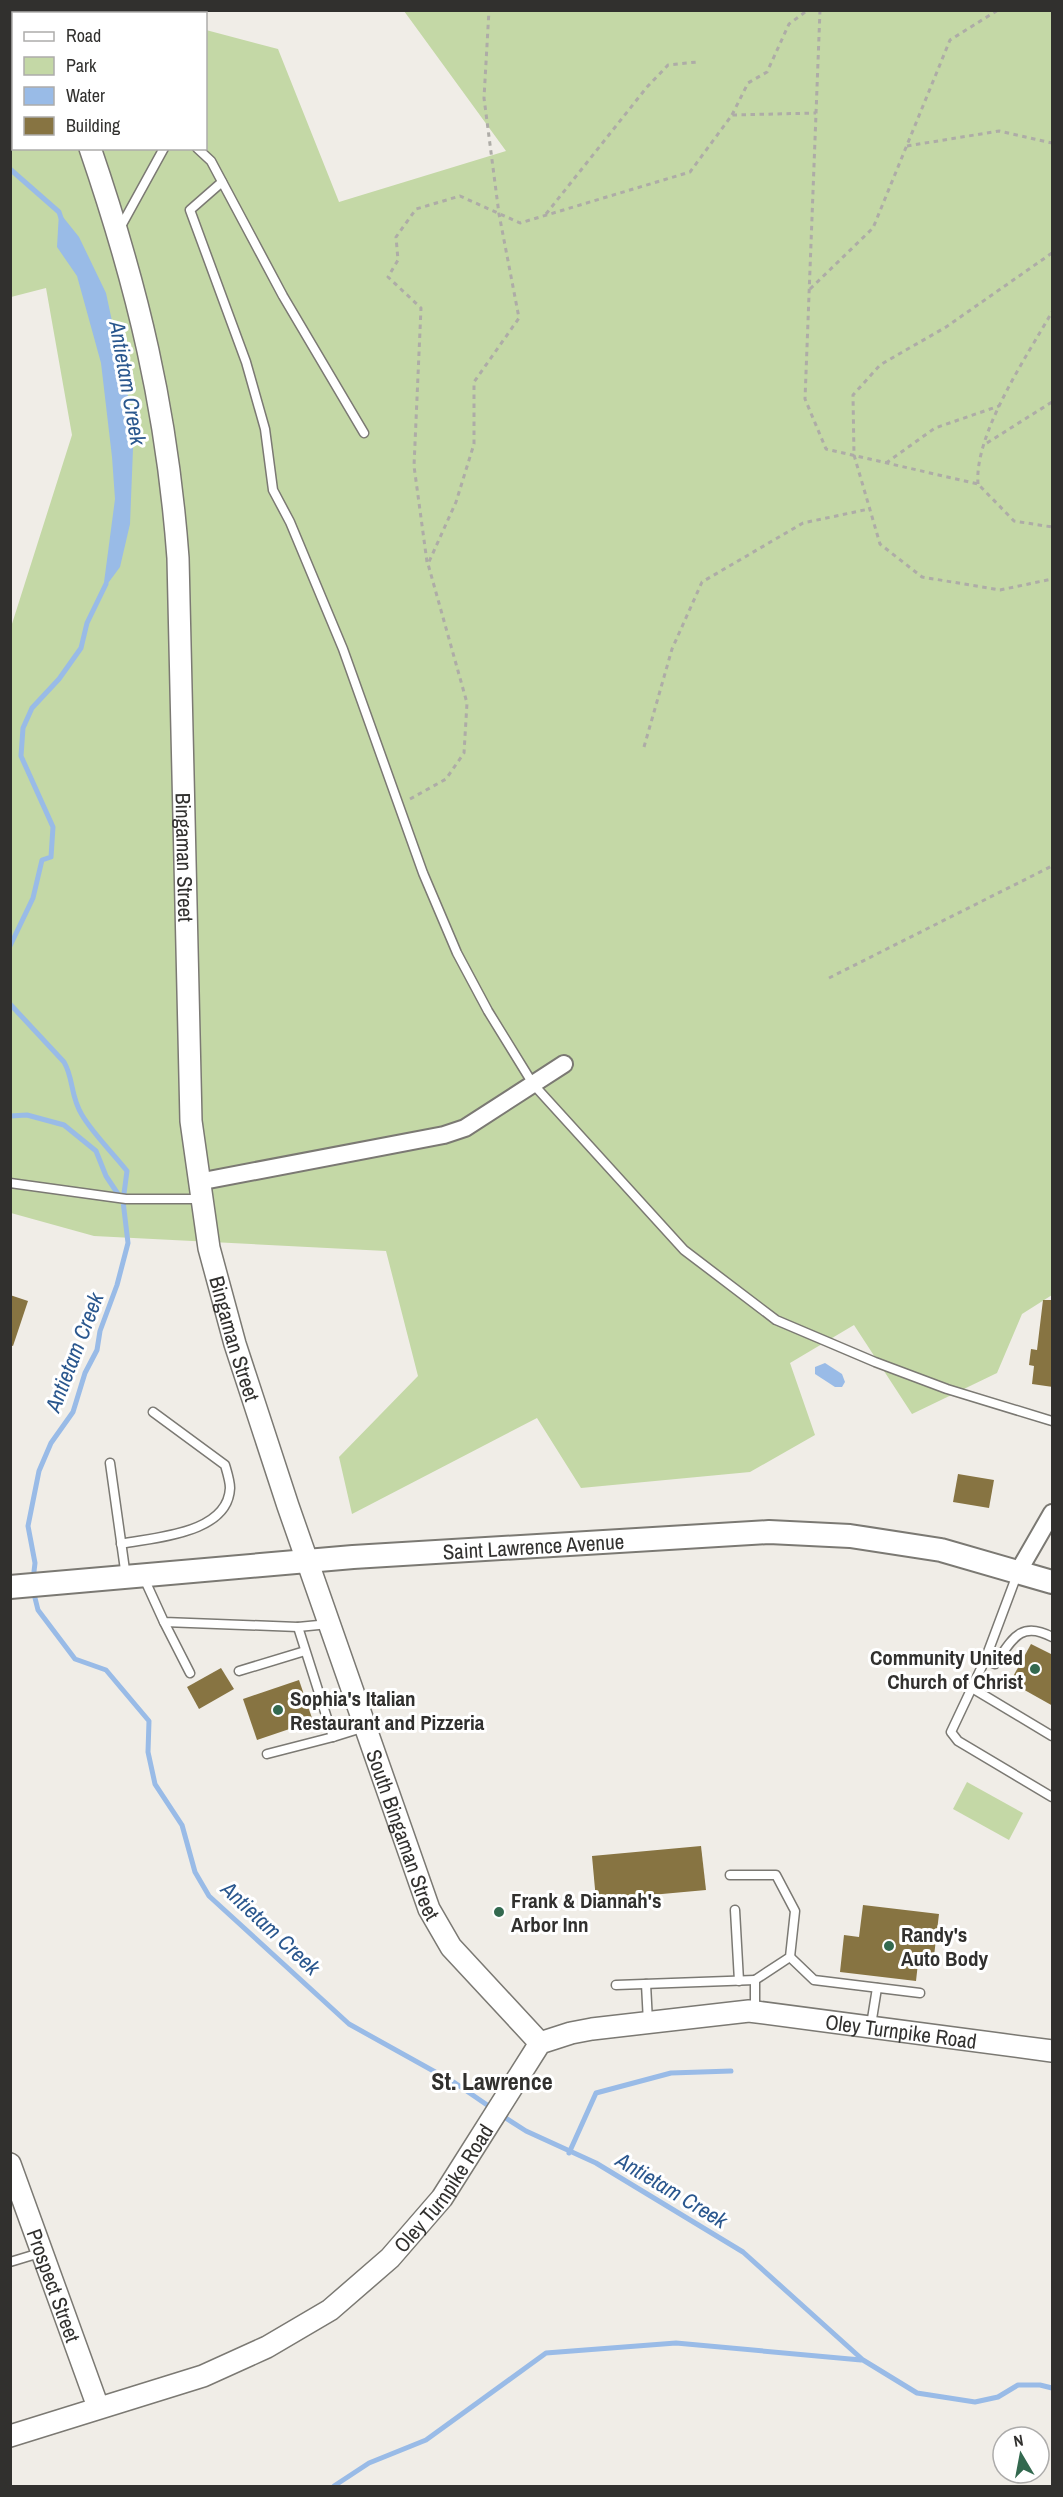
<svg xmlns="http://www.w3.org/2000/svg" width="1063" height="2497" font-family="'Archivo Narrow',sans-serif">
<rect width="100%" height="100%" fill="#f0ede7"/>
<g fill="#c4d8a6">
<path d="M131 10 143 13 14 14V148H206V30L278 49 339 202 506 151 404 11H1052V1295L1022 1314 997 1373 912 1414 854 1325 790 1363 815 1435 750 1472 581 1488 537 1418 352 1514 339 1457 418 1376 386 1251 94 1236 11 1213V627L72 435 46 288 11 297 10 11Z"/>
<path d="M967 1782 1023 1813 1009 1840 953 1809Z"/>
</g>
<g fill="#99bbe7">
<path d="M59 212 79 237 106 293 134 424 130 524 120 567 103 590 115 499 112 457 101 363 77 276 57 247Z"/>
<path d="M825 1363 842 1374 845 1382 842 1387H835L815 1374V1367Z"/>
</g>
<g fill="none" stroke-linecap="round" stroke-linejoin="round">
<g stroke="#99bbe7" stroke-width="5">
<path d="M10 169 59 212 61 218"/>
<path d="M10 946 33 898 42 860 51 857 53 827 21 756 23 728 32 708 59 679 81 648 87 623 106 584"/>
<path d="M10 1004 64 1062C74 1079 70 1096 82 1115 94 1135 113 1153 127 1171L123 1201 128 1243 117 1285 100 1331 97 1350 85 1373 73 1412 51 1443 39 1471 28 1526 35 1563 33 1580"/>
<path d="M10 1116 27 1115 64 1125 96 1151 106 1176 122 1200"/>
<path d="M33 1590 38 1610 75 1659 106 1670 149 1721 148 1752 155 1784 182 1825 195 1872 209 1896 349 2024 455 2083 493 2109"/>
<path d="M501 2115 526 2131 596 2163 743 2252 863 2360 917 2393 975 2402 998 2397 1018 2385H1040L1052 2388"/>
<path d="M569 2153 596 2093 671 2073 731 2071"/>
<path d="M334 2486 369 2463 426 2440 546 2353 676 2343 861 2360"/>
</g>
</g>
<g fill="#877442">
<path d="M10 1295 28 1301 13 1346 10 1345Z"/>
<path d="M1043 1300H1053V1387L1032 1384 1034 1366 1029 1365 1031 1349 1037 1350Z"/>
<path d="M958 1474 994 1480 989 1508 953 1502Z"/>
<path d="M1031 1644 1053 1655V1706L1010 1682Z"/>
<path d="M221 1668 234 1689 199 1709 187 1687Z"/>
<path d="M299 1680 313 1721 257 1740 243 1699Z"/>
<path d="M701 1846 706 1890 596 1900 592 1856Z"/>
<path d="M863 1905 939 1914 934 1956 919 1954 916 1981 840 1972 844 1935 859 1937Z"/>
</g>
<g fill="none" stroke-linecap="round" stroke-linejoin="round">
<g stroke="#7b7973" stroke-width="11">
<g id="service">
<path d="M197 148 211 161 283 296 364 433"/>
<path d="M222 182 190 210 246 362 265 429 273 490 290 522 343 649 423 873 457 953 488 1011 533 1084 684 1250 776 1320 875 1362 947 1389 1052 1421"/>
<path d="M120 228 164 148"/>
<path d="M10 1183 126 1199H200"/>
<path d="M110 1463 126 1577"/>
<path d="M121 1544C155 1537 228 1534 230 1488 230 1481 227 1472 225 1465L153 1412"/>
<path d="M1018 1572 985 1660 951 1732 958 1741 1052 1797"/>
<path d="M143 1576 164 1622 298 1627 329 1624"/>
<path d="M164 1622 190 1673"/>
<path d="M298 1627 333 1737 365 1727"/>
<path d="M985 1660 995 1664C1012 1640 1020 1620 1052 1637"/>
<path d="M239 1671 305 1651"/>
<path d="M972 1688 1052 1736"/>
<path d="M267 1754 333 1737"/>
<path d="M730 1875H776L795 1911 790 1957 755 1980V2012"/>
<path d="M735 1910 739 1981"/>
<path d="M790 1957 814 1980 920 1993"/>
<path d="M646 1984 648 2022"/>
<path d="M616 1985 755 1980"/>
<path d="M871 2025 877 1988"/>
<path d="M10 2262 43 2252"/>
</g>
</g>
<g stroke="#7b7973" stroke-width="20">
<g id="minor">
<path d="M198 1182 444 1135 465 1128 564 1064"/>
<path d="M1018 1572 1052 1513"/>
</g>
</g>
<g stroke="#7b7973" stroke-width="24">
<g id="tertiary">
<path d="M43 10 44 14"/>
<path id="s1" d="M90 148C138 288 167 410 178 558L191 1121 209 1248 235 1344 288 1506 429 1909 451 1947 540 2043"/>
<path id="s2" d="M10 2164 98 2407"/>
<path id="s3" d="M10 2436 203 2376 267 2347 330 2310 390 2258 442 2198 540 2043 571 2033 592 2029 749 2011 1052 2051"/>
</g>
</g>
<g stroke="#7b7973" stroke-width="26">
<g id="secondary">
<path id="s4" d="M10 1587 353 1557 769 1532 850 1536 941 1550 1052 1582"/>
</g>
</g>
<g stroke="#aeaca7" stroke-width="3" stroke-dasharray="4.5 4.5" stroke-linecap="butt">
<path d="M820 10 805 399 826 449 978 484 1014 521 1052 527"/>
<path d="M732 115 748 83 767 72 789 24 808 10"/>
<path d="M907 146 999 131 1052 143"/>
<path d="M546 214 647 87 668 65 697 62"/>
<path d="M1052 253 946 327 880 365 853 395 854 455 880 544 922 577 1000 590 1052 579"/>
<path d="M810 289 873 228 950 40 998 10"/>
<path d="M987 443 1052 402"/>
<path d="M886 463 935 428 999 406"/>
<path d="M978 484C974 434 1027 356 1052 312"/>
<path d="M427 562 414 466 421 308 388 277 398 260 396 237 416 209 460 196 520 223 690 172 732 115 816 113"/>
<path d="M644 747 672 649 702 582 803 523 869 509"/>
<path d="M410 799 446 779 464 753 467 703 428 564 456 502 474 444V382L519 318 499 214 484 98 489 10"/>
<path d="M829 978 1052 866"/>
</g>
<use href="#service" stroke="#fff" stroke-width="8"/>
<use href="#minor" stroke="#fff" stroke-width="16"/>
<use href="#tertiary" stroke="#fff" stroke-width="21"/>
<use href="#secondary" stroke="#fff" stroke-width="22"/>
</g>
<g fill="#33694f" stroke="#fff" stroke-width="2">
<circle cx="1035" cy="1669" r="6"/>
<circle cx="278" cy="1710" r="6"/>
<circle cx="499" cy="1912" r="6"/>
<circle cx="889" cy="1946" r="6"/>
</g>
<g text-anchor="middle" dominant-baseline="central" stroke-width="6" stroke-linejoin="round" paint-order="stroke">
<g font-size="21" fill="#31302e" stroke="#fff">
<text stroke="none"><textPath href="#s1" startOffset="720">Bingaman Street</textPath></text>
<text stroke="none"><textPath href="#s1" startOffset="1206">Bingaman Street</textPath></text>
<text stroke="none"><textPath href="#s4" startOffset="525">Saint Lawrence Avenue</textPath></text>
<text stroke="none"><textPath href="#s1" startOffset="1730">South Bingaman Street</textPath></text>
<text stroke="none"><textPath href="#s3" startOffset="1053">Oley Turnpike Road</textPath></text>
<text stroke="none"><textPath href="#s3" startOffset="513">Oley Turnpike Road</textPath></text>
<text stroke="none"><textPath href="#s2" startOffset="129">Prospect Street</textPath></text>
</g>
<g font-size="21" font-weight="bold" fill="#31302e" stroke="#fff" text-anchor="start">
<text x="1023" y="1657" text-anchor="end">Community United<tspan x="1023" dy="24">Church of Christ</tspan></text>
<text x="290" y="1698">Sophia's Italian<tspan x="290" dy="24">Restaurant and Pizzeria</tspan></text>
<text x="511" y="1900">Frank &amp; Diannah's<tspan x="511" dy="24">Arbor Inn</tspan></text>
<text x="901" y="1934">Randy's<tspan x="901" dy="24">Auto Body</tspan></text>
</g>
<g font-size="22" font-style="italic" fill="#2a578e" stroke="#fff">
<text transform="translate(128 383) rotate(80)">Antietam Creek</text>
<text transform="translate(74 1352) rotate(-69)">Antietam Creek</text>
<text transform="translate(271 1928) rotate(43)">Antietam Creek</text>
<text transform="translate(672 2190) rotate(31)">Antietam Creek</text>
</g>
<g font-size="24" font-weight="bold" fill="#31302e" stroke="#fff">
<text x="492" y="2081">St. Lawrence</text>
</g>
</g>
<rect width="1063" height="2497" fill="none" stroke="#31302e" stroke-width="24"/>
<rect x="12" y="12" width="195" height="138" fill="#ffffff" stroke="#adacab" stroke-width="1.5"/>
<rect x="24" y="32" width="30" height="9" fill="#ffffff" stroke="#adacab" stroke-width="1.5"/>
<text x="66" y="42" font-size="18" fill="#31302e">Road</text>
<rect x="24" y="57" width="30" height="18" fill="#c4d8a6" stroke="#adacab" stroke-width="1.5"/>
<text x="66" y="72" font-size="18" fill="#31302e">Park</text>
<rect x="24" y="87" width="30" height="18" fill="#99bbe7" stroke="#adacab" stroke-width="1.5"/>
<text x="66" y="102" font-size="18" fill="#31302e">Water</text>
<rect x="24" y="117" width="30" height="18" fill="#877442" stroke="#adacab" stroke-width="1.5"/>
<text x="66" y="132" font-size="18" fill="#31302e">Building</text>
<g transform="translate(1021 2455) rotate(350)"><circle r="28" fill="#ffffff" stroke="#adacab" stroke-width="1.5"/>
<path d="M0-4.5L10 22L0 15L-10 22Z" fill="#33694f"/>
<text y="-9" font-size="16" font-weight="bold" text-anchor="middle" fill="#31302e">N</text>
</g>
</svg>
